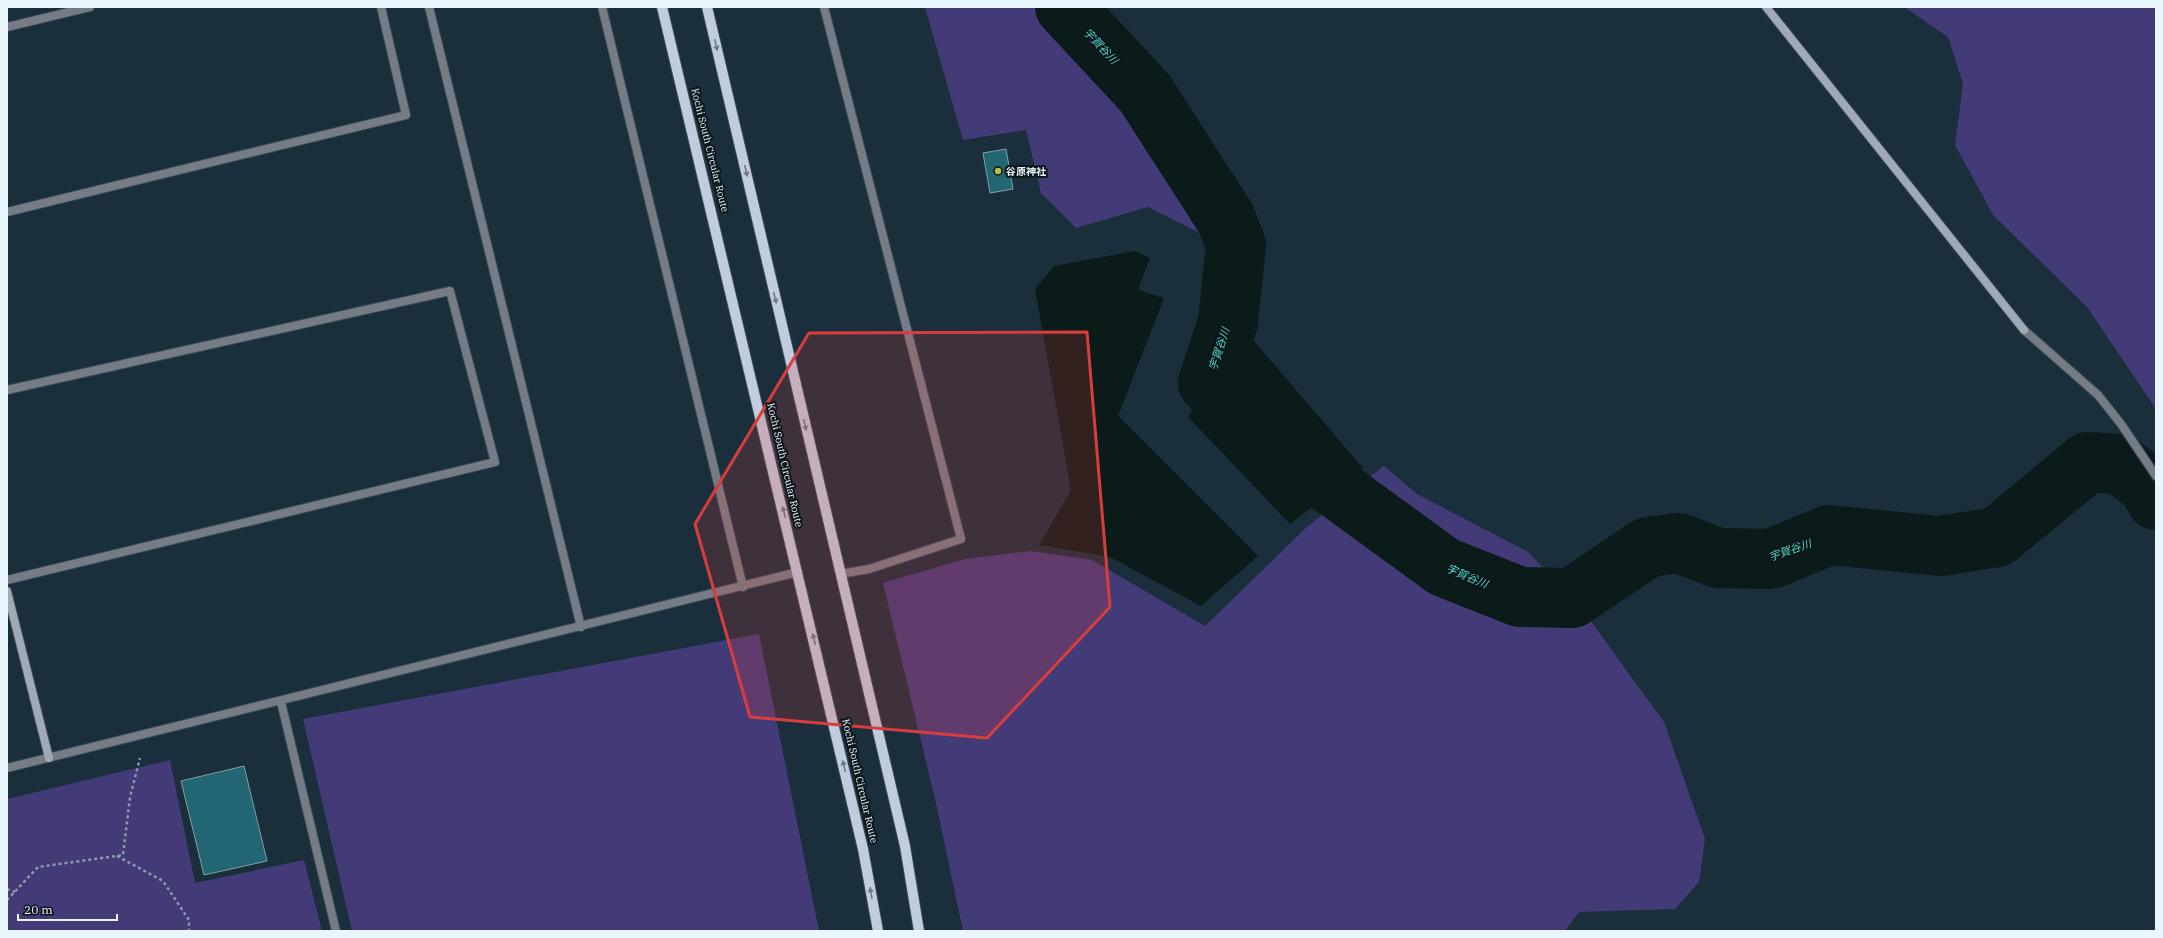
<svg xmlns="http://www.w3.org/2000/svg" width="2163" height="938" font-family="'IBM Plex Serif','Noto Sans JP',serif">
<rect width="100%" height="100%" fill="#1a2f3b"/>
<g fill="#433b78">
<path d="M925 7H1048L1119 88 1207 216 1208 237 1148 207 1076 228 1041 193 1026 130 963 140Z"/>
<path d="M1904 7H2156V409L2087 307 1993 215 1955 145 1963 84 1948 37Z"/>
<path d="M1384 466 1417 494 1528 552 1582 609 1664 722 1705 839 1699 882 1675 909 1579 912 1565 931H963L936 803 883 583 965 559 1031 551 1092 560 1205 626 1308 526Z"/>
<path d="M759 634 819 931H352L303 719Z"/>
<path d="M170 760 195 883 304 860 322 931H7V799Z"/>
</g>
<g fill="#0a1b19">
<path d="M1135 251 1150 258 1138 290 1164 298 1118 416 1258 556 1201 606 1110 557 1039 545 1071 490 1035 289 1054 266Z"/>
<path d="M1242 327 1363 468 1290 524 1188 417Z"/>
</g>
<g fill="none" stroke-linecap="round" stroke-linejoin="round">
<path stroke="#0a1b19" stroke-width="60" d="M1065 7 1145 93 1226 219 1236 245 1228 322 1208 383 1252 427 1444 567 1520 597 1572 598 1648 547 1679 543 1718 558 1771 559 1829 535 1940 546 1997 537 2088 462 2119 464 2148 485 2156 500"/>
</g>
<g fill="#216672" stroke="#82a0a6">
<path d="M1006 149 1013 189 990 193 983 153Z"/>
<path d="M244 766 267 861 204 875 181 781Z"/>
</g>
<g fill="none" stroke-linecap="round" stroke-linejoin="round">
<g stroke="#374b56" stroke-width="10">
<g id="street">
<path d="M429 7 581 627"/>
<path d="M602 7 743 587"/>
<path d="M824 7 961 539 869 569 840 574"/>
<path d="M7 27 90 7"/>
<path d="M7 212 406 115 381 7"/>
<path d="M2024 330 2098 395 2121 424 2156 476"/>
<path d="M7 390 450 291 495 462 7 580"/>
<path d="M281 702 336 931"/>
<path d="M7 768 798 572"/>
</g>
</g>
<g stroke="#374b56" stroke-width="10">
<g id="secondary">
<path d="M1766 7 2024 330"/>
<path d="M7 591 49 758"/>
</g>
</g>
<g stroke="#374b56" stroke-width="12">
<g id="primary">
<path d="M662 7 863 849 878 931"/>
<path d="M707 7 905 846 919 931"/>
</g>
</g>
<g stroke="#8b9ca6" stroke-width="2.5" stroke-dasharray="3 3" stroke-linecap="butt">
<path d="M117 856 163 881 189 920V931"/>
<path d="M7 889 15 892"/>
<path d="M7 900 38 867 123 855 130 797 140 758"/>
</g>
<use href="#street" stroke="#767c85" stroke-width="8"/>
<use href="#secondary" stroke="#a0a9b8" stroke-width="8"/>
<use href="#primary" stroke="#c1ccdf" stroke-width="10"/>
</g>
<defs><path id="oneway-solid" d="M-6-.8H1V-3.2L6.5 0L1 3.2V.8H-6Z"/></defs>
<g fill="#707a87">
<use href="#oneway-solid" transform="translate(716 45) rotate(77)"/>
<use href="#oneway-solid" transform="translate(746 171) rotate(77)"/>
<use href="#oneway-solid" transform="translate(775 298) rotate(77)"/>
<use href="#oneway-solid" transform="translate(805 425) rotate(77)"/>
<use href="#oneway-solid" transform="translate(784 512) rotate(-103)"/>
<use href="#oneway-solid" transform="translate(814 639) rotate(-103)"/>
<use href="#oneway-solid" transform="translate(844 766) rotate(-103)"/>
<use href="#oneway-solid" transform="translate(871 893) rotate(-100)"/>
</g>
<path fill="#d83d3d" fill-opacity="0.2" stroke="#d83d3d" stroke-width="3" stroke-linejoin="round" d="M1087 332 1110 607 987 738 750 717 695 524 809 333Z"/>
<circle fill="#c0be40" stroke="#0d161b" stroke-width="1.5" cx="998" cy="171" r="4"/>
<g text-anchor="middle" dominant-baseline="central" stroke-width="4" stroke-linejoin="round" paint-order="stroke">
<g font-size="10" fill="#e9f6fe" stroke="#0d161b">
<text transform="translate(710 150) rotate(76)">Kochi South Circular Route</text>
<text transform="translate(785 465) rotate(77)">Kochi South Circular Route</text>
<text transform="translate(860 781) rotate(77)">Kochi South Circular Route</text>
</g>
<g font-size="10" font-weight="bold" fill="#e9f6fe" stroke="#0d161b" text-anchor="start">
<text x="1006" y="171">谷原神社</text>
</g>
<g font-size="11" font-style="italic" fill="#52d6c8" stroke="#0d161b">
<text transform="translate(1101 46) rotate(47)">宇賀谷川</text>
<text transform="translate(1219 349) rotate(-72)">宇賀谷川</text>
<text transform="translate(1790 550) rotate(-19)">宇賀谷川</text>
<text transform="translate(1467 576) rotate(23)">宇賀谷川</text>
</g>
</g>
<rect width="2163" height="938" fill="none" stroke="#e9f6fe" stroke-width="16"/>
<path d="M18 914v6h99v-6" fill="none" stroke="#e9f6fe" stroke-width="2"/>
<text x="24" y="914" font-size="12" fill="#e9f6fe" stroke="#0d161b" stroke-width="3" paint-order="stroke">20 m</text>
</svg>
